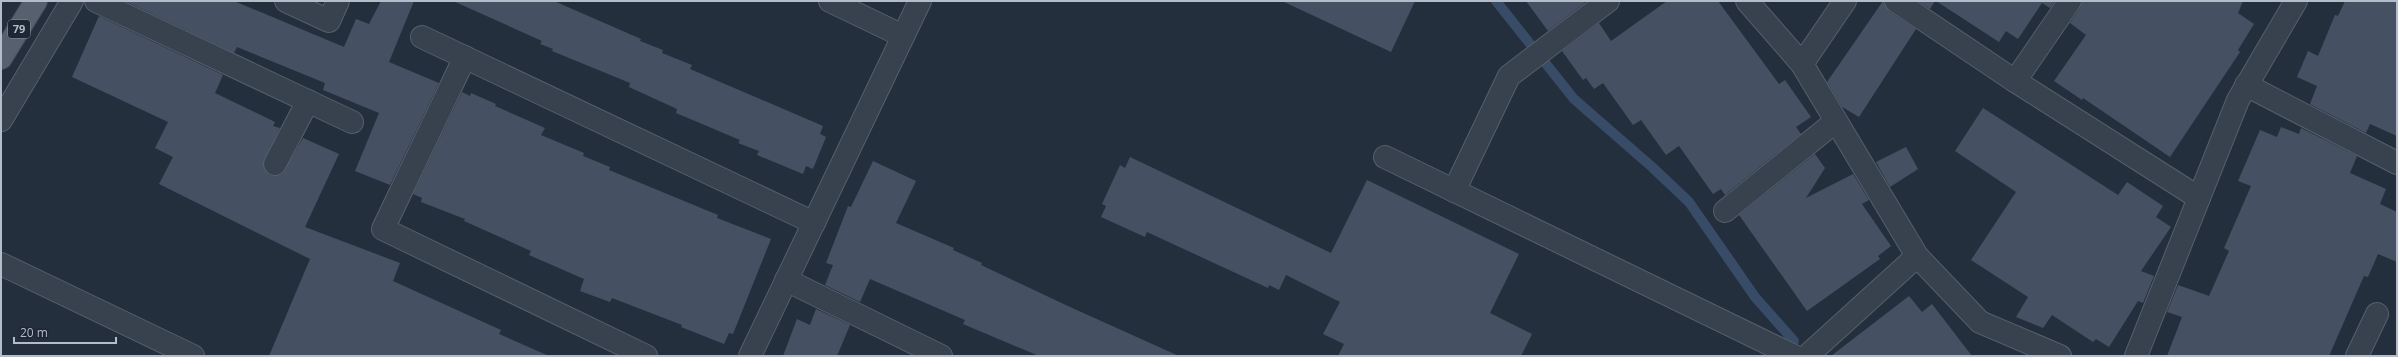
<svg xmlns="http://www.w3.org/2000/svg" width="2398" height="357" font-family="'Open Sans',sans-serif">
<rect width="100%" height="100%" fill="#242f3e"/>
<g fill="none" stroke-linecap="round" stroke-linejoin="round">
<!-- stream -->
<path stroke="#394c67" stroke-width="10" d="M 1496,1 L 1574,99 L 1652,167 L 1689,202 L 1755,297 L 1794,341"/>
</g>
<!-- building -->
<g fill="#455162">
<path d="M 125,1 L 234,1 L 344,47 L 356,19 L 369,24 L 381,1 L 414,1 L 389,62 L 439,83 L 390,185 L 355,171 L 379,113 L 323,90 L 325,83 L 237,47 L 234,53 Z"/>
<path d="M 453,1 L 554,1 L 641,39 L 640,41 L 663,50 L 662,53 L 692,65 L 690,69 L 823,126 L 820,134 L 826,137 L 813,169 L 806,166 L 803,174 L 757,155 L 759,151 L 738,143 L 740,140 L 676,113 L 677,109 L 629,87 L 630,83 L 552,51 L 553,49 L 540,44 L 542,41 Z"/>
<path d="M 1282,1 L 1415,1 L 1391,52 Z"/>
<path d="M 1526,1 L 1584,1 L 1585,3 L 1548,31 Z"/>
<path d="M 1667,1 L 1718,1 L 1779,84 L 1785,80 L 1811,117 L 1796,127 L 1801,134 L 1725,195 L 1721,189 L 1713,194 L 1679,146 L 1666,155 L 1641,120 L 1633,125 L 1603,83 L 1594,89 L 1586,78 L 1583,80 L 1562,51 L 1599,23 L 1611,41 Z"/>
<path d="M 1883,1 L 1889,11 L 1916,29 L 1859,117 L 1842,107 L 1827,82 Z"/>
<path d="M 1918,1 L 1935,1 L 1930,9 Z"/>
<path d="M 1936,1 L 2055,1 L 2050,8 L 2042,3 L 2018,39 L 2006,31 L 1999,42 Z"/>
<path d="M 2082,1 L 2243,1 L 2238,13 L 2254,24 L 2238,50 L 2240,52 L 2170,157 L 2083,98 L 2082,100 L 2054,81 L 2086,35 L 2070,23 L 2080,8 Z"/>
<path d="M 2345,1 L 2397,1 L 2397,136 L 2370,124 L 2366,133 L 2310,104 L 2317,86 L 2297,77 L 2308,51 L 2318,56 L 2335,15 L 2338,16 Z"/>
<path d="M 99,16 L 223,75 L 215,93 L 275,122 L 273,126 L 280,128 L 263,164 L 269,175 L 276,176 L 282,174 L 303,138 L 339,154 L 305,227 L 400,263 L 393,281 L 501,330 L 499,334 L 549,356 L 269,356 L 310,259 L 159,184 L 173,157 L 155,148 L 168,122 L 72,77 Z"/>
<path d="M 462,92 L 470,96 L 471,93 L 496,104 L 495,106 L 545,128 L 541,135 L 584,153 L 583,156 L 610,167 L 609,170 L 718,215 L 717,218 L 771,239 L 733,334 L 729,333 L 724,344 L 681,327 L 682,325 L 612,298 L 610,302 L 580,291 L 584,279 L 529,255 L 531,251 L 464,221 L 465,219 L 421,202 L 422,198 L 413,194 Z"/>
<path d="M 1983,108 L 2118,195 L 2127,182 L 2163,206 L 2156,217 L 2171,227 L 2141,271 L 2154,276 L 2143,303 L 2138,301 L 2109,347 L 2096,339 L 2093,342 L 2052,315 L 2043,328 L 2016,317 L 2028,297 L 1971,260 L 2016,192 L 1955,151 Z"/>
<path d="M 2281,127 L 2299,134 L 2301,128 L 2357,156 L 2350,173 L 2386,189 L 2380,204 L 2397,212 L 2397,262 L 2378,254 L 2368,277 L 2364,276 L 2329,356 L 2167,356 L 2182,317 L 2167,312 L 2178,285 L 2209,296 L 2229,251 L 2224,248 L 2251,186 L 2238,181 L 2260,130 L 2277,137 Z"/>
<path d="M 1906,147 L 1918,169 L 1890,187 L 1876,162 Z"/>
<path d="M 1815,154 L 1825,168 L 1806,198 L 1853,174 L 1869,200 L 1862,204 L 1891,246 L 1878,256 L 1880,259 L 1807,311 L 1739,215 Z"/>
<path d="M 1130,157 L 1331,253 L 1367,180 L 1519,254 L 1490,313 L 1532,334 L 1521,356 L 1338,356 L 1344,344 L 1323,334 L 1340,302 L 1286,275 L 1279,290 L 1269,285 L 1268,288 L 1147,232 L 1145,237 L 1101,217 L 1106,206 L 1102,204 L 1120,165 L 1125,168 Z"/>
<path d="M 873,161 L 916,181 L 896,223 L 954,248 L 953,250 L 982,263 L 981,265 L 1070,307 L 1179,356 L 1039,356 L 963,324 L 965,320 L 870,279 L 860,302 L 825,285 L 833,265 L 826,263 L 848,206 L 851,207 Z"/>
<path d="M 1909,296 L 1922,312 L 1932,304 L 1972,356 L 1831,356 Z"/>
<path d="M 816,309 L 850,325 L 837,356 L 783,356 L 797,319 L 810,325 Z"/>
</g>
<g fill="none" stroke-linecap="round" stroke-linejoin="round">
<!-- street casing -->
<g stroke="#565f6c" stroke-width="24">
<g id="street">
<path d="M 96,1 L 352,122"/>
<path d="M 286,1 L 329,21 L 338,1"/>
<path d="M 830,1 L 903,36"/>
<path d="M 1747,1 L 1802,64 L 1917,256 L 1980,322 L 2060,356"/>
<path d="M 1896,1 L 2015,81 L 2199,198"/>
<path d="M 422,37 L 814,223"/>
<path d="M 465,57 L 383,229 L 646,356"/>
<path d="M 1802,64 L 1845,1"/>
<path d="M 2015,81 L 2070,1"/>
<path d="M 2246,85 L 2397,163"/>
<path d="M 1,120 L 72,1"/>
<path d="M 1385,157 L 1794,356"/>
<path d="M 275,164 L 308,101"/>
<path d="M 1454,191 L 1509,76 L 1608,1"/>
<path d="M 1725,211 L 1836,121"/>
<path d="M 1,264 L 193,356"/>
<path d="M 786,280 L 941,356"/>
<path d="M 750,356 L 920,1"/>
<path d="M 1807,356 L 1917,256"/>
<path d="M 2136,356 L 2238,100 L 2296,1"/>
<path d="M 2357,356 L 2377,314"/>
</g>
</g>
<!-- primary casing -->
<g stroke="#414a57" stroke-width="24">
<path id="primary" d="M 1,58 L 36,1"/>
</g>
<!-- street -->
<use href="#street" stroke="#38414e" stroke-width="22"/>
<!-- primary -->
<use href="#primary" stroke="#56606e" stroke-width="22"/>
</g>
<g text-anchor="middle" stroke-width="3.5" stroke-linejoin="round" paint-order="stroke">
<!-- shield labels -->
<rect fill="#1d2633" stroke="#878f9c" stroke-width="1" x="8" y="20" width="22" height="18" rx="3"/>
<g font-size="11" font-weight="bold" fill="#b4bcc9">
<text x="19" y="33">79</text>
</g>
</g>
<!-- border -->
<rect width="2398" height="357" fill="none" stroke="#b4bcc9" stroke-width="4"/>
<!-- scale -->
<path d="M14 337v6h102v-6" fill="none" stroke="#b4bcc9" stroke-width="2"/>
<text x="20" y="337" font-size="12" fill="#b4bcc9" stroke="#1d2633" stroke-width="3" paint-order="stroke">20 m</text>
</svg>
